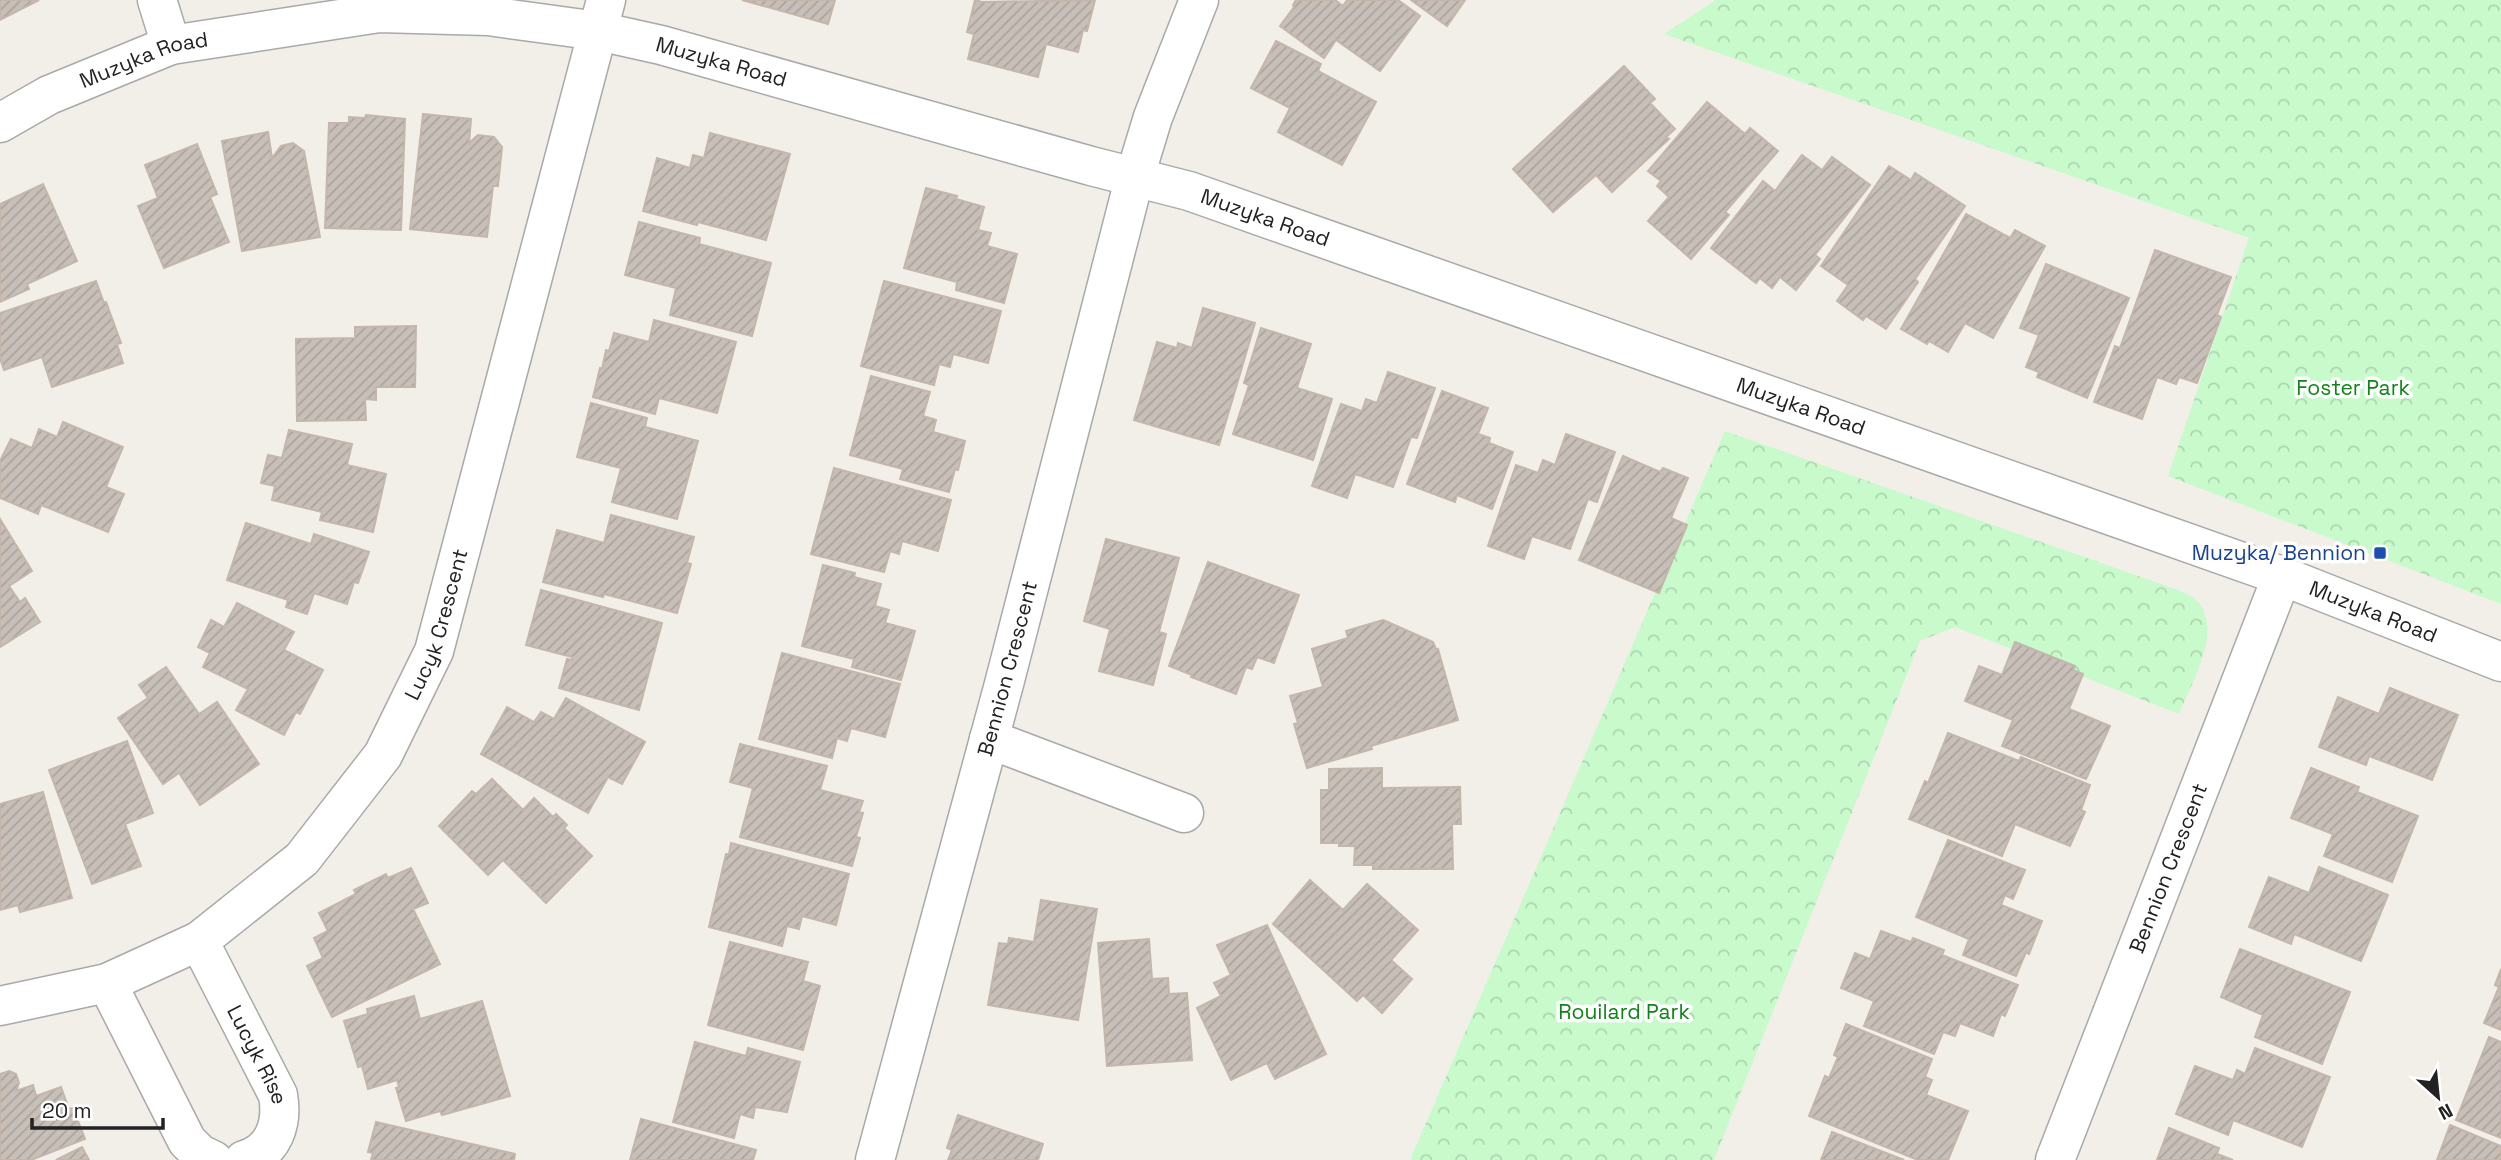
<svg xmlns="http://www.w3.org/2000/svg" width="2501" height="1160" font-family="'Space Grotesk',sans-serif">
<defs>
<pattern id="park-crowns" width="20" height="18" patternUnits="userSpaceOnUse" patternTransform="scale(1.75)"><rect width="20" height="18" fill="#c8facc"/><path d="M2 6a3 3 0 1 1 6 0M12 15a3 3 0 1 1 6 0" fill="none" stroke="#acd6af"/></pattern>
<pattern id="building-hatch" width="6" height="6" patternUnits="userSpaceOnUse" patternTransform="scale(1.75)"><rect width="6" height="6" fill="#c7bfb8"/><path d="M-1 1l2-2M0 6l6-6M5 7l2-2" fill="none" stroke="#aba49e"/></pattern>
</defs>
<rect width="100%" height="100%" fill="#f2efe9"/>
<!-- park -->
<g fill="url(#park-crowns)">
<path d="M 1716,0 L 2501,0 L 2501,604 L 2168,476 L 2249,238 L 1664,34 Z"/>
<path d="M 1725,431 L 2181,591 C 2185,594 2192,596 2196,600 C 2225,628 2191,684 2179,714 L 1955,627 L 1920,641 L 1714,1160 L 1410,1160 Z"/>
</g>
<!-- building -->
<g fill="url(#building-hatch)" stroke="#c4b6ab" stroke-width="2">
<path d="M 0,0 L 39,0 L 0,20 Z"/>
<path d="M 742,0 L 835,0 L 828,24 Z"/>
<path d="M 975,0 L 982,2 L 1095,0 L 1087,31 L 1083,30 L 1078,52 L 1046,44 L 1038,77 L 968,59 L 974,34 L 967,32 Z"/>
<path d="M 1296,0 L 1335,0 L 1343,6 L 1347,0 L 1398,0 L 1420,16 L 1380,71 L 1336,40 L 1324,58 L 1280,26 L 1294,7 L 1293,5 Z"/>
<path d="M 1411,0 L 1465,0 L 1447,26 Z"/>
<path d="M 1276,41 L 1321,64 L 1318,71 L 1376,102 L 1342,165 L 1278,132 L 1290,108 L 1251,88 Z"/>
<path d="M 1624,66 L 1655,99 L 1650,103 L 1675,129 L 1666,137 L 1669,139 L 1612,192 L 1596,175 L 1553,212 L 1513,169 Z"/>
<path d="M 1707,102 L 1745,134 L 1750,128 L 1778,151 L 1725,212 L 1729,215 L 1691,259 L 1648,221 L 1669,197 L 1657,186 L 1661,181 L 1648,171 Z"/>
<path d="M 423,114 L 471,119 L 469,143 L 478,135 L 494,137 L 502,147 L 498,186 L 493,186 L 487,237 L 410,229 Z"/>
<path d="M 366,115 L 405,119 L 401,230 L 325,228 L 329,123 L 349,123 L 349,117 L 365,118 Z"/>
<path d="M 268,132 L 272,158 L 281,146 L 293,143 L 304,151 L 320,237 L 242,251 L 222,141 Z"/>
<path d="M 710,133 L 790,154 L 766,240 L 698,222 L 697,225 L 643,211 L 657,158 L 690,168 L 693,155 L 704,158 Z"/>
<path d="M 197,144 L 217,194 L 210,197 L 229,242 L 164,268 L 138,206 L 158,198 L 145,165 Z"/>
<path d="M 1802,155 L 1822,170 L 1832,157 L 1870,185 L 1815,255 L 1820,259 L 1796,290 L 1780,277 L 1772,288 L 1760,278 L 1756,283 L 1711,248 L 1763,181 L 1775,191 Z"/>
<path d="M 1889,166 L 1911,180 L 1915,173 L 1965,206 L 1915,279 L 1918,282 L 1886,329 L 1866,316 L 1863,320 L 1837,301 L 1848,285 L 1821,266 Z"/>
<path d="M 43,184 L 77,261 L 27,284 L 29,289 L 0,302 L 0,204 Z"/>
<path d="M 926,188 L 957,196 L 956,199 L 984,207 L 978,230 L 991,233 L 987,246 L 1017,254 L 1004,303 L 956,290 L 957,282 L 904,268 Z"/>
<path d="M 1966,214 L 2010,238 L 2015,230 L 2045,246 L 1993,338 L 1965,323 L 1948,352 L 1929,341 L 1927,344 L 1901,329 Z"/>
<path d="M 639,222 L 700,238 L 699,244 L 771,263 L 752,336 L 670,315 L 676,288 L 625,275 Z"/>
<path d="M 2155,250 L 2231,277 L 2217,315 L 2221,317 L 2197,383 L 2179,377 L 2176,384 L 2157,377 L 2142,419 L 2094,402 L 2115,346 L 2120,348 Z"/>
<path d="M 2046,264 L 2129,298 L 2087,398 L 2037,377 L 2039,372 L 2026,367 L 2039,335 L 2020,328 Z"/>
<path d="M 96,281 L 104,303 L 106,302 L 121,343 L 117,344 L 123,363 L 52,387 L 42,357 L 4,370 L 0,358 L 0,313 Z"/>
<path d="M 884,281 L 1001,311 L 988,363 L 953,354 L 950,367 L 939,364 L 934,385 L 861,366 Z"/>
<path d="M 1203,308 L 1255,323 L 1219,445 L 1134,420 L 1157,342 L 1177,348 L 1178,343 L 1192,348 Z"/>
<path d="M 654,320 L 736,342 L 717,413 L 659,398 L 655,414 L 593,397 L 600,368 L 602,369 L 606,350 L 609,351 L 614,333 L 649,342 Z"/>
<path d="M 416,326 L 415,387 L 376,387 L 376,400 L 365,399 L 366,420 L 297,421 L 296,339 L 355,338 L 355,327 Z"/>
<path d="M 1261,328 L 1311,344 L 1297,388 L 1332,399 L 1313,460 L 1233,434 L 1249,385 L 1244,383 Z"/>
<path d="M 1388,372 L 1435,388 L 1417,438 L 1411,437 L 1393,487 L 1355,474 L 1347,498 L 1312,486 L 1341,404 L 1362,411 L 1366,399 L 1377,403 Z"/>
<path d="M 871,376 L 930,392 L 923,416 L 936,420 L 933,432 L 965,441 L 958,470 L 955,469 L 949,492 L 900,479 L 903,469 L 850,455 Z"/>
<path d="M 1442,391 L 1488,408 L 1478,434 L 1490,438 L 1489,443 L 1513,452 L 1492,509 L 1457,495 L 1455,502 L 1407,484 Z"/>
<path d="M 591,403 L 647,418 L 645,427 L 698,441 L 677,519 L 612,502 L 621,468 L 577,457 Z"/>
<path d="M 63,422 L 123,447 L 106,487 L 124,494 L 108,532 L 41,505 L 38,514 L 0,498 L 0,461 L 11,439 L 32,448 L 39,429 L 57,437 Z"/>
<path d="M 289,430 L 352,444 L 347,465 L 386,474 L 373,532 L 320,520 L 322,512 L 272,500 L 275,486 L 261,483 L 268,455 L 282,458 Z"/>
<path d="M 1566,434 L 1615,452 L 1597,502 L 1588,499 L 1570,549 L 1532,536 L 1524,559 L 1488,546 L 1516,465 L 1538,473 L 1543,460 L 1555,465 Z"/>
<path d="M 1623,456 L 1660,472 L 1663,468 L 1688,478 L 1671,518 L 1687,525 L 1659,593 L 1579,560 Z"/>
<path d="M 834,468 L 951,500 L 938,551 L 902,541 L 899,554 L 890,551 L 884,572 L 811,554 Z"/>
<path d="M 611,515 L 694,537 L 687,563 L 691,564 L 677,613 L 604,594 L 603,597 L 543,582 L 557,530 L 604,543 Z"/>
<path d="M 0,519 L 32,571 L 9,586 L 20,602 L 25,598 L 40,622 L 0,647 Z"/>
<path d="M 246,523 L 311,544 L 314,534 L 369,552 L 358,583 L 354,582 L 347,604 L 314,593 L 307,614 L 286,607 L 288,600 L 227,580 Z"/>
<path d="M 1106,539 L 1179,558 L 1159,632 L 1166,634 L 1153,685 L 1099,671 L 1110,629 L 1084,621 Z"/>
<path d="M 1208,562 L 1299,595 L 1274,663 L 1257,657 L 1252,669 L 1246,667 L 1236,694 L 1191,677 L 1192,675 L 1169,666 Z"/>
<path d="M 823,565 L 855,573 L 854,577 L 881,584 L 875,606 L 889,610 L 885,623 L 915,631 L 901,680 L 852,667 L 854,659 L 802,646 Z"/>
<path d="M 541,590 L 662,623 L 639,710 L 559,688 L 567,659 L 572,660 L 572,657 L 526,645 Z"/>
<path d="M 237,603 L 294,632 L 284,650 L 323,670 L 300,714 L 296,712 L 284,735 L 236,710 L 248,689 L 203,667 L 210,653 L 198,647 L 211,620 L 224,627 Z"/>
<path d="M 1383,620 L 1433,642 L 1436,649 L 1438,649 L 1458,720 L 1371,746 L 1372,749 L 1307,768 L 1294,724 L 1298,723 L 1290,696 L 1323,687 L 1312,649 L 1348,638 L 1346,631 Z"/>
<path d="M 2015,642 L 2075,666 L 2073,670 L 2083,674 L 2069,709 L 2110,726 L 2086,779 L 2002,746 L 2013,720 L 1965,701 L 1979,666 L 2002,675 Z"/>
<path d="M 782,653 L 900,684 L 885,737 L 851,728 L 847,741 L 837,738 L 832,758 L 759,739 Z"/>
<path d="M 166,667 L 199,714 L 217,702 L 259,764 L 200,805 L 179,773 L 163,784 L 118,718 L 148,698 L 139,685 Z"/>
<path d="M 2390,688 L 2458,715 L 2432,780 L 2369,756 L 2366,765 L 2319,747 L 2338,697 L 2379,714 Z"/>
<path d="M 566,698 L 645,742 L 622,784 L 608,777 L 588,813 L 481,754 L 507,707 L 534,722 L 541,712 L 554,719 Z"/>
<path d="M 1948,733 L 2019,761 L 2021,757 L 2090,785 L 2081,810 L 2085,812 L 2070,846 L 2015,824 L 2002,856 L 1909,819 L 1925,781 L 1928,783 Z"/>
<path d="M 127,741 L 153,813 L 125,824 L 141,866 L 92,884 L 49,770 Z"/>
<path d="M 740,744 L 827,766 L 820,790 L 863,801 L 859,812 L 863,813 L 856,837 L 860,838 L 852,866 L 740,837 L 753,788 L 730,782 Z"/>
<path d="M 1382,768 L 1382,788 L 1460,787 L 1461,824 L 1452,824 L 1453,869 L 1373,869 L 1373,865 L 1354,865 L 1355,846 L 1339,846 L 1339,843 L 1321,843 L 1321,790 L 1329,790 L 1329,769 Z"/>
<path d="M 2311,768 L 2359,787 L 2357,792 L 2418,816 L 2392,882 L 2324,856 L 2333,834 L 2291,818 Z"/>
<path d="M 492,779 L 523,810 L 534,798 L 553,817 L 556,814 L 567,825 L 564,828 L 592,856 L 546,903 L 503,860 L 488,875 L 439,826 L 472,791 L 476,794 Z"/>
<path d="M 43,792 L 72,898 L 20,912 L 18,905 L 0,910 L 0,804 Z"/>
<path d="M 1948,840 L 2025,870 L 2013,899 L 2005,895 L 2001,905 L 2042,921 L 2029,954 L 2026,952 L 2016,976 L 1963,955 L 1969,939 L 1916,917 Z"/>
<path d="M 731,843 L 849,874 L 836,925 L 802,916 L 799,929 L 787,926 L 782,946 L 709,927 L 726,854 L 729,854 Z"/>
<path d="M 2319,867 L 2388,895 L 2361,961 L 2294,934 L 2291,944 L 2249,927 L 2269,877 L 2309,893 Z"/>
<path d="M 411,868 L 428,903 L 413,909 L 440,964 L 332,1017 L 307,966 L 323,958 L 314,938 L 328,931 L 319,913 L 356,894 L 354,890 L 386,874 L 388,878 Z"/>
<path d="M 1310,880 L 1343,910 L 1367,884 L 1418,930 L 1391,960 L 1412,979 L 1382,1013 L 1363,995 L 1357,1001 L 1273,924 Z"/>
<path d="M 1041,900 L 1097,909 L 1078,1020 L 988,1005 L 999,943 L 1008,944 L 1009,938 L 1034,942 Z"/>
<path d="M 1267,925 L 1326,1054 L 1275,1079 L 1267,1063 L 1231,1080 L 1197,1008 L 1221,996 L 1214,983 L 1231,975 L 1217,945 Z"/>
<path d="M 1881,931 L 1911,942 L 1913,938 L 1944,950 L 1942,955 L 2018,985 L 2005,1016 L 2001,1014 L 1993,1036 L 1960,1023 L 1955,1036 L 1943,1032 L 1934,1054 L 1864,1026 L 1874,1001 L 1841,988 L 1855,953 L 1870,959 Z"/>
<path d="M 1149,939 L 1152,979 L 1168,978 L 1169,994 L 1187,993 L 1192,1060 L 1107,1066 L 1098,943 Z"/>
<path d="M 730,942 L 808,962 L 803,981 L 820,986 L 803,1050 L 708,1025 Z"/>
<path d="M 2240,949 L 2350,992 L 2322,1064 L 2255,1037 L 2263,1015 L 2221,997 Z"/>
<path d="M 2501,969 L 2501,1030 L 2484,1023 L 2499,987 L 2495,985 Z"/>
<path d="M 414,996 L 420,1019 L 482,1001 L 510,1096 L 442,1115 L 440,1111 L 406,1121 L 396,1088 L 399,1087 L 397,1080 L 368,1089 L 362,1066 L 358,1067 L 344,1021 L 368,1014 L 367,1009 Z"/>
<path d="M 1846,1024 L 1932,1059 L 1925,1077 L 1932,1080 L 1926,1095 L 1968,1111 L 1948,1160 L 1918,1160 L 1809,1116 L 1825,1076 L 1829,1078 L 1838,1057 L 1834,1055 Z"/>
<path d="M 2489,1037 L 2501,1042 L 2501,1138 L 2456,1120 Z"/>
<path d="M 695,1042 L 746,1056 L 748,1048 L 800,1062 L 787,1112 L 755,1107 L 753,1118 L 740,1114 L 734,1138 L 673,1122 Z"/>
<path d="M 2255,1048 L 2330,1077 L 2302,1147 L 2233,1120 L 2228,1135 L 2176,1114 L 2195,1066 L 2233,1080 L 2237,1070 L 2245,1074 Z"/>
<path d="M 9,1071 L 16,1074 L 19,1083 L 16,1091 L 33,1085 L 36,1096 L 61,1087 L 69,1109 L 73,1108 L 85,1139 L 31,1160 L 0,1160 L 0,1074 Z"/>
<path d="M 958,1115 L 1043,1144 L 1038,1160 L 948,1160 L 952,1150 L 947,1148 Z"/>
<path d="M 641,1119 L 756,1150 L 753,1160 L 630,1160 Z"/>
<path d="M 376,1122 L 515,1154 L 514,1160 L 371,1160 L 373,1153 L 368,1152 Z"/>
<path d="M 2450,1125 L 2501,1146 L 2501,1160 L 2437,1160 Z"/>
<path d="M 2169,1128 L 2219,1148 L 2217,1154 L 2233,1160 L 2157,1160 Z"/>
<path d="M 1832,1132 L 1904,1160 L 1821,1160 Z"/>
<path d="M 82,1147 L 89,1160 L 56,1160 Z"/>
</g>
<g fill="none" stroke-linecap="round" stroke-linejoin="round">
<!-- street casing -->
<g stroke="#a9a9a9" stroke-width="41">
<g id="street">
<path d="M 157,0 L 171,45"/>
<path id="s1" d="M 0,123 L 49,95 L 171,45 L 379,13 L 488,16 L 598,31 L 661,45 L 1091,166 L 1189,191 L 2282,576 L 2501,662"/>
<path d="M 989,739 L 1184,813"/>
<path id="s2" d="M 199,941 L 278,1095 C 283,1123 274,1152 244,1160"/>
<path d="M 107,983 L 187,1141 L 200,1154 L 213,1160"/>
<path id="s3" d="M 0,1006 L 107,983 L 199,941 L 302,859 L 383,755 L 434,651 L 606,0"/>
<path id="s4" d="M 875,1160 L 1004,684 L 1135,176 L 1153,117 L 1199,0"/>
<path id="s5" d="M 2055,1160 L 2282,576"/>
</g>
</g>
<!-- street -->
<use href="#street" stroke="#fff" stroke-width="38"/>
</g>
<!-- markers -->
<rect fill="#1a4fb4" stroke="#fff" stroke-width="2.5" x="2373" y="546" width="14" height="14" rx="3.5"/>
<g text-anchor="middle" stroke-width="7" stroke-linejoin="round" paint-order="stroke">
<!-- street labels -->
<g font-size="21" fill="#222" stroke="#fff">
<text dy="7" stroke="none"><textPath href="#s1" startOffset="158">Muzyka Road</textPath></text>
<text dy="7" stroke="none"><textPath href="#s1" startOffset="746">Muzyka Road</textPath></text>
<text dy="7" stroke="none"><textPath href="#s1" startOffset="1312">Muzyka Road</textPath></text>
<text dy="7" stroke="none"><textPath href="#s1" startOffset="1880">Muzyka Road</textPath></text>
<text dy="7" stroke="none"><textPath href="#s1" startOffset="2488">Muzyka Road</textPath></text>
<text dy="7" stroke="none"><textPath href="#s3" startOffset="616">Lucyk Crescent</textPath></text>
<text dy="7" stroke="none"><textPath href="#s4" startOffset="509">Bennion Crescent</textPath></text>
<text dy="7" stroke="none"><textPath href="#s5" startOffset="313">Bennion Crescent</textPath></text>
<text dy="7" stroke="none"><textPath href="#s2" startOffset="128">Lucyk Rise</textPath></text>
</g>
<!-- park labels -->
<g font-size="21" fill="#0c8416" stroke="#fff">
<text x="2353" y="395">Foster Park</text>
<text x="1624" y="1019">Rouilard Park</text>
</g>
<!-- transit labels -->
<g font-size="21" fill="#164399" stroke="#fff" text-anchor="end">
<text x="2366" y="560">Muzyka/ Bennion</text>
</g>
</g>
<!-- north arrow -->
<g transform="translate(2438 1097) rotate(153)" stroke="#ffffff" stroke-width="5" paint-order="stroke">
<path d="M0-5L12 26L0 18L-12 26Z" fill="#222222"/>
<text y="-10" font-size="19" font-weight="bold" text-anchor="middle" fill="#222222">N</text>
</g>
<!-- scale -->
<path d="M32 1118v10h131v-10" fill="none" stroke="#222222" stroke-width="3.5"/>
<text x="42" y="1118" font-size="21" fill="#222222" stroke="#ffffff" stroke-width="5" paint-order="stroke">20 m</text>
</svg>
